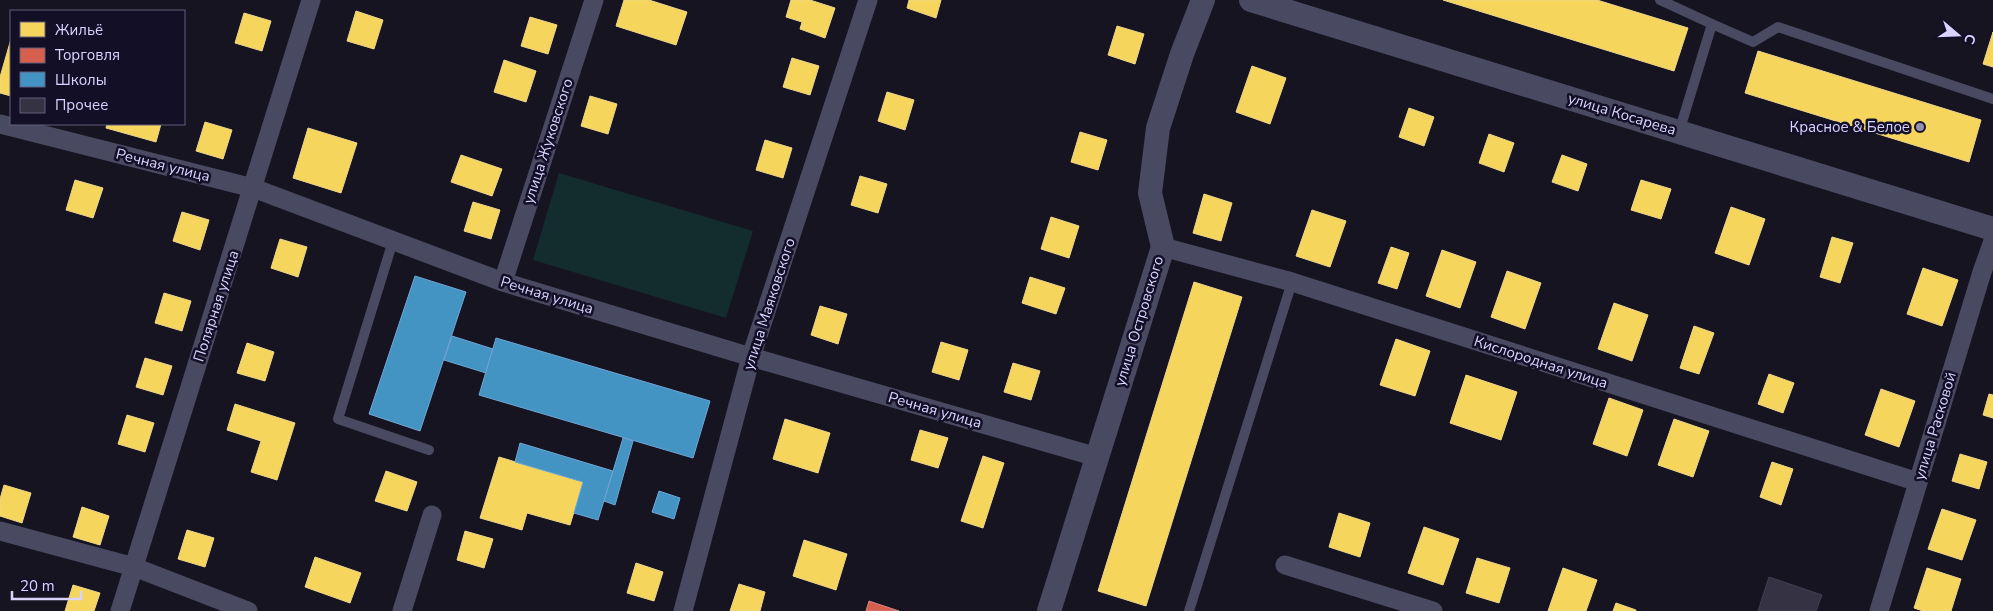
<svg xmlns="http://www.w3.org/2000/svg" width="1993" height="611" font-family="'Nunito Sans',sans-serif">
<rect width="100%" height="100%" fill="#161421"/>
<!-- garden -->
<path fill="#132c2d" d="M 559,173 L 753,231 L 726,318 L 533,260 Z"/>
<!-- homes -->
<g fill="#f6d55c" stroke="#edd58d">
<path d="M 624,0 L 649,0 L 687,12 L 676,45 L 616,26 Z"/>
<path d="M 791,0 L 810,0 L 835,8 L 825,38 L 800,29 L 802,22 L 786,17 Z"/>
<path d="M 909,0 L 941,0 L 936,18 L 907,8 Z"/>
<path d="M 1443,0 L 1597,0 L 1688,28 L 1674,71 Z"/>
<path d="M 356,11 L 383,20 L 374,49 L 347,41 Z"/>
<path d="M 244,13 L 271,21 L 262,51 L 235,43 Z"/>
<path d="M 530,17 L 557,25 L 548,54 L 521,46 Z"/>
<path d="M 1117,26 L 1144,34 L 1135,64 L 1108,55 Z"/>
<path d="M 1993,32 L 1993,67 L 1983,64 Z"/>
<path d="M 11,39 L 11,96 L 0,93 L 0,77 Z"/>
<path d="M 1758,51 L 1981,120 L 1969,162 L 1745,93 Z"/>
<path d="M 792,58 L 819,66 L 810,95 L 783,87 Z"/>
<path d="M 504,60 L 536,71 L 526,102 L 494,92 Z"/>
<path d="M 1252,66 L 1286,78 L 1270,124 L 1236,112 Z"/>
<path d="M 887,92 L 914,100 L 905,130 L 878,121 Z"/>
<path d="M 590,96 L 617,104 L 608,134 L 581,126 Z"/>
<path d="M 1409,108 L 1434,117 L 1424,146 L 1399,137 Z"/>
<path d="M 205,122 L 232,130 L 223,159 L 196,151 Z"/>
<path d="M 107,124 L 161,124 L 156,142 L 106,128 Z"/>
<path d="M 308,128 L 357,143 L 341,193 L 293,178 Z"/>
<path d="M 1080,132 L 1107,140 L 1098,170 L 1071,162 Z"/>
<path d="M 1489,134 L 1514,143 L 1504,172 L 1479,163 Z"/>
<path d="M 765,140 L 792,148 L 783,178 L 756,170 Z"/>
<path d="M 461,155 L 502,169 L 492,196 L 451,182 Z"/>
<path d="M 1562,155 L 1587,164 L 1578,191 L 1552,182 Z"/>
<path d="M 860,176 L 887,184 L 878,213 L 851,205 Z"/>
<path d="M 75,180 L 103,188 L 93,218 L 66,210 Z"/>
<path d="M 1641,180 L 1671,189 L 1661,219 L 1631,210 Z"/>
<path d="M 1204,194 L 1232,203 L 1221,241 L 1193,233 Z"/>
<path d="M 473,202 L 500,210 L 491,239 L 464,231 Z"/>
<path d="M 1731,207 L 1765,219 L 1749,265 L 1715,253 Z"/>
<path d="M 1312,210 L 1346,221 L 1330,267 L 1296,256 Z"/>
<path d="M 182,212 L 209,220 L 200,250 L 173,241 Z"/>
<path d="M 1051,217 L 1079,226 L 1069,258 L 1041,249 Z"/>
<path d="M 1832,237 L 1853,243 L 1840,283 L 1820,277 Z"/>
<path d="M 280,239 L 307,247 L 298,277 L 271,268 Z"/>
<path d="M 1391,247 L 1409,253 L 1397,289 L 1378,283 Z"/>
<path d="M 1442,250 L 1476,262 L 1460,308 L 1426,296 Z"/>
<path d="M 1923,268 L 1958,280 L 1942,326 L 1907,314 Z"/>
<path d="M 1507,271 L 1541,283 L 1525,329 L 1491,317 Z"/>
<path d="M 1030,277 L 1065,288 L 1056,314 L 1022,303 Z"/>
<path d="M 1194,282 L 1242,297 L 1146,606 L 1098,591 Z"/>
<path d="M 164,293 L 191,301 L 182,331 L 155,323 Z"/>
<path d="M 1614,303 L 1648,315 L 1632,361 L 1598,349 Z"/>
<path d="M 820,306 L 847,314 L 838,344 L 811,335 Z"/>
<path d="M 1694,326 L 1714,333 L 1699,374 L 1680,368 Z"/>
<path d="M 1396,339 L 1430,351 L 1415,396 L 1380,385 Z"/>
<path d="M 941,342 L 968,350 L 959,380 L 932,372 Z"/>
<path d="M 247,343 L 274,352 L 265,381 L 237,373 Z"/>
<path d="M 145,358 L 172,366 L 163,395 L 136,387 Z"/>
<path d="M 1013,363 L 1040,371 L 1031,400 L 1004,392 Z"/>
<path d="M 1769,374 L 1794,383 L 1783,413 L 1758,404 Z"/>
<path d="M 1466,375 L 1517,392 L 1501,440 L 1450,423 Z"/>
<path d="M 1881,389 L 1915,401 L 1899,447 L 1865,435 Z"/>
<path d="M 1989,394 L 1993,395 L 1993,418 L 1983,415 Z"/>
<path d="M 1609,398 L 1643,410 L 1627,456 L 1593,444 Z"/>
<path d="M 235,404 L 295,423 L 277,480 L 251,472 L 261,441 L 227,430 Z"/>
<path d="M 127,415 L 154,423 L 145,452 L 118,444 Z"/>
<path d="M 785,419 L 830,433 L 818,473 L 773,459 Z"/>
<path d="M 1674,419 L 1709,431 L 1693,477 L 1658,465 Z"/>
<path d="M 920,430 L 948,438 L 938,468 L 911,460 Z"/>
<path d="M 1960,454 L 1987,462 L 1979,489 L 1952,481 Z"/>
<path d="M 983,456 L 1004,463 L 983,528 L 961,521 Z"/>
<path d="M 499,457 L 583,482 L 570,525 L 527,513 L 522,530 L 480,518 Z"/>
<path d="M 1772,462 L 1793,469 L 1781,505 L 1760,497 Z"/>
<path d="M 386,471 L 417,482 L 407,511 L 375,501 Z"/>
<path d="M 4,485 L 31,493 L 22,523 L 0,516 L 0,499 Z"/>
<path d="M 82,507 L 109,516 L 100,545 L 73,537 Z"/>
<path d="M 1942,509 L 1976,520 L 1962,560 L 1928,549 Z"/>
<path d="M 1339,513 L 1370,523 L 1360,557 L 1329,547 Z"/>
<path d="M 1424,527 L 1459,539 L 1443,585 L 1408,573 Z"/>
<path d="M 187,530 L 214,538 L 205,567 L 178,559 Z"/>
<path d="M 465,531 L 493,539 L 484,568 L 457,560 Z"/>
<path d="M 804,540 L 847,554 L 836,590 L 793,576 Z"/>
<path d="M 315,557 L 361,573 L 350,603 L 305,587 Z"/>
<path d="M 1477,558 L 1510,568 L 1499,603 L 1466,593 Z"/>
<path d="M 636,563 L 663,572 L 654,601 L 627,593 Z"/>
<path d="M 1563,568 L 1597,580 L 1586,611 L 1548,611 Z"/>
<path d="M 1927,568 L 1961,579 L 1951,611 L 1923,611 L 1914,608 Z"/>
<path d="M 739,584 L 765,592 L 760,611 L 730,611 Z"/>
<path d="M 73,585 L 100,593 L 94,611 L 65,611 Z"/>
<path d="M 1616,603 L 1636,610 L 1636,611 L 1613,611 Z"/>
</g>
<!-- shops -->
<path fill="#d6604d" stroke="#d78382" d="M 869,601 L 899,611 L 866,611 Z"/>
<!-- schools -->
<g fill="#4393c3" stroke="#70a6d5">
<path d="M 415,276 L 466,292 L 420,431 L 369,414 Z"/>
<path d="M 452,336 L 493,349 L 486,373 L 444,360 Z"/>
<path d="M 496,338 L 710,401 L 693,458 L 479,395 Z"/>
<path d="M 623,438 L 633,441 L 615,505 L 604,501 Z"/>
<path d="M 520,443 L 613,471 L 598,520 L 574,513 L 583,482 L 515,462 Z"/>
<path d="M 659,491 L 680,498 L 674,519 L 652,512 Z"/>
</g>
<!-- building -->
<path fill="#343243" stroke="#433f54" d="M 1769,577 L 1822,595 L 1816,611 L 1758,611 Z"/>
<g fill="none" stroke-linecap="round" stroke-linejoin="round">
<!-- service -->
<g stroke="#4a4962" stroke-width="10">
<path d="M 1660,0 L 1712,24 L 1679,132"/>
<path d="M 1712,24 L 1753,42 L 1778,27 L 1993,99"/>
<path d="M 393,241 L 338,419 L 429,450"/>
<path d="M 1189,611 L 1292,282"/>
</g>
<!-- minor -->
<g stroke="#4a4962" stroke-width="19">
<path d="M 0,124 L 253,188 L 503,282 L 751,357 L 1097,457"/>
<path d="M 1163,247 L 1292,282 L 1918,482"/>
<path d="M 503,282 L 594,0"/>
<path d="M 0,531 L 134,567 L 248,611"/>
<path d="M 1285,565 L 1433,611"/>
<path d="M 120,611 L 311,0"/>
<path d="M 402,611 L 432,515"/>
<path d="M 683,611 L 751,357 L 868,0"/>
<path d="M 1879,611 L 1982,272 L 1993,241"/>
</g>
<!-- tertiary -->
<g stroke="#4a4962" stroke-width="24">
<path d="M 1251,0 L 1993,229"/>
<path d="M 1049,611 L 1163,247 L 1150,193 L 1158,128 L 1182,54 L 1203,0"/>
</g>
</g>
<!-- markers -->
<circle fill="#9591b1" stroke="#130f26" stroke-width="2" cx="1920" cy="127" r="5"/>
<g text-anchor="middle" stroke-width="5" stroke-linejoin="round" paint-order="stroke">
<!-- street labels -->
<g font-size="15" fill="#d9d4ff" stroke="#130f26">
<text transform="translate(1622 114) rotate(17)" y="5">улица Косарева</text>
<text transform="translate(548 141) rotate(-72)" y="5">улица Жуковского</text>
<text transform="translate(163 165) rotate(14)" y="5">Речная улица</text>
<text transform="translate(547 295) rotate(17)" y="5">Речная улица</text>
<text transform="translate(769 304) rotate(-72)" y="5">улица Маяковского</text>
<text transform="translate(216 306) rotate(-72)" y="5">Полярная улица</text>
<text transform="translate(1139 321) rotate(-73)" y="5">улица Островского</text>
<text transform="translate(1541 362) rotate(18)" y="5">Кислородная улица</text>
<text transform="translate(935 410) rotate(16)" y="5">Речная улица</text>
<text transform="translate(1935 426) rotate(-73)" y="5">улица Расковой</text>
</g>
<!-- poi labels -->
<g font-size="15" fill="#d9d4ff" stroke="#130f26" text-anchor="end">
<text x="1910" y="132">Красное &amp; Белое</text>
</g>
</g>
<!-- legend -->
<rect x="10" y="10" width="175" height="115" fill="#130f26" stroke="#625e7d"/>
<rect x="20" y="22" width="25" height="15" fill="#f6d55c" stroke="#625e7d"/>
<text x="55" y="35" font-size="15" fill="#d9d4ff">Жильё</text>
<rect x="20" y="48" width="25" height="15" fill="#d6604d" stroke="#625e7d"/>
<text x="55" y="60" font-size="15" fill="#d9d4ff">Торговля</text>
<rect x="20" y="72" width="25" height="15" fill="#4393c3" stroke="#625e7d"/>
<text x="55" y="85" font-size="15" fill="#d9d4ff">Школы</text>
<rect x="20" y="98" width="25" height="15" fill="#343243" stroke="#625e7d"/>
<text x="55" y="110" font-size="15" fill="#d9d4ff">Прочее</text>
<!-- north arrow -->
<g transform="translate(1958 35) rotate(109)" stroke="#130f26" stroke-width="4" paint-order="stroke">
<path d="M0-4L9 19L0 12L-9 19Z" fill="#d9d4ff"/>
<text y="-8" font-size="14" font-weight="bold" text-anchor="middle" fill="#d9d4ff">С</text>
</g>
<!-- scale -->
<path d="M12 591v8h69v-8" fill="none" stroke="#d9d4ff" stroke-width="2.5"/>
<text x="20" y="591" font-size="15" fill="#d9d4ff" stroke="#130f26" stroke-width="4" paint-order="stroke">20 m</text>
</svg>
